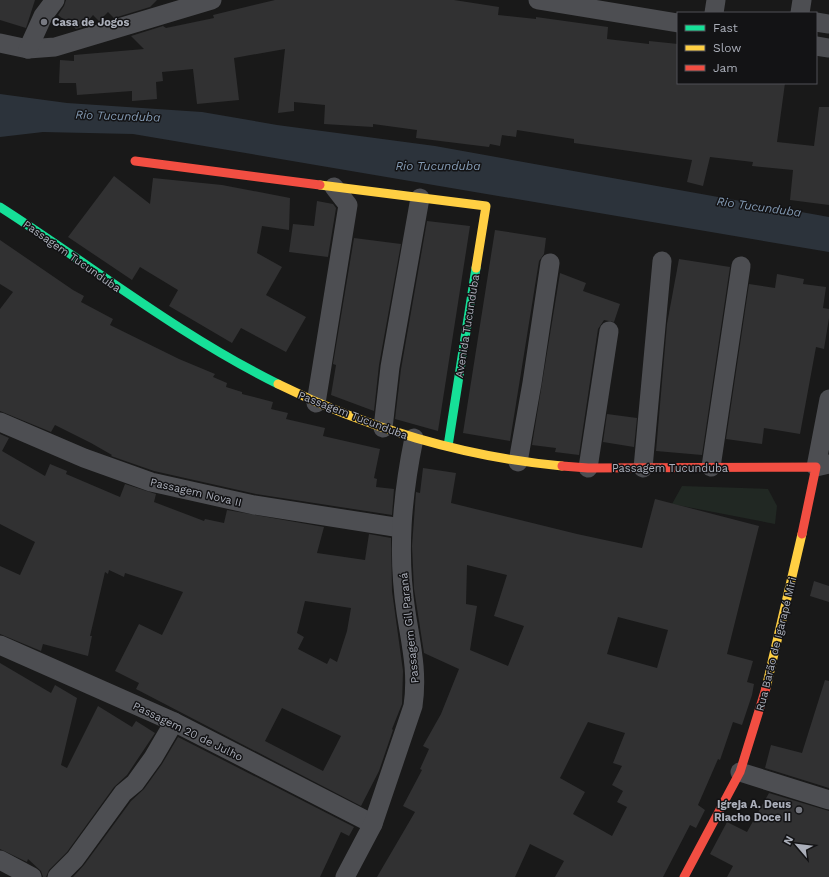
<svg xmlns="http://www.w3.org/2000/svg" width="829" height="877" font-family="'Work Sans',sans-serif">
<rect width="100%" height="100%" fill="#191919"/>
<!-- green -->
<path fill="#212823" d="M 682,486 L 768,489 L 777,506 L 775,524 L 672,504 Z"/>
<!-- water -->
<path fill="#2c333b" d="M 0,94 L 67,103 L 202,112 L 277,125 L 435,146 L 829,217 L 829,252 L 133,134 L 43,132 L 0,137 Z"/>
<!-- building -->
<g fill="#313132" fill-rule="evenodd">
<path d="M 0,0 L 35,0 L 26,28 L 0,20 Z"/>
<path d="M 66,0 L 157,0 L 150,7 L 114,18 L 108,12 L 99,21 L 93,15 L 83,27 L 76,29 L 58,15 L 64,6 Z"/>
<path d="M 275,0 L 454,0 L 499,7 L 498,15 L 536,19 L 536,17 L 608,27 L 607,39 L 649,44 L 649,41 L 678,44 L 678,83 L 785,83 L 777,142 L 814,146 L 819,107 L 829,107 L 829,205 L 790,200 L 793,170 L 752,166 L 753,162 L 710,157 L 703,186 L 687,182 L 692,160 L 574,143 L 574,139 L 517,130 L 516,137 L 502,135 L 500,146 L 490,144 L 489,147 L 416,138 L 417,130 L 373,124 L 373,127 L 324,124 L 325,105 L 294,102 L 294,111 L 278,113 L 285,49 L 234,58 L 239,100 L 197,104 L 193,69 L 162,72 L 163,81 L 156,82 L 157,99 L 132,101 L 132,91 L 77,95 L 76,83 L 59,83 L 60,60 L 74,61 L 74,55 L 144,49 L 131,36 L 163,26 L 166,28 L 214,18 L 213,15 Z"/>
<path d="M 114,176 L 150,204 L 153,178 L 222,185 L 290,198 L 289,230 L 262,226 L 257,253 L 282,267 L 266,295 L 306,317 L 286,352 L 241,328 L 232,343 L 169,306 L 178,290 L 140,267 L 132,280 L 68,237 Z"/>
<path d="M 317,201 L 333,204 L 336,208 L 328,257 L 289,252 L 293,224 L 314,226 Z"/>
<path d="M 427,221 L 470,226 L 438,431 L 395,419 L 401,369 Z"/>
<path d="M 495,230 L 546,238 L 544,254 L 539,261 L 510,441 L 463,433 Z"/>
<path d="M 354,238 L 401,244 L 379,365 L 374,411 L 331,395 L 336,365 L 333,364 Z"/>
<path d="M 0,240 L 73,290 L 84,296 L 81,302 L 113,319 L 110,325 L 179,359 L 215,374 L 213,377 L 227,383 L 226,387 L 242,392 L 242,394 L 273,402 L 271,409 L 288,413 L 286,419 L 325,428 L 323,436 L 380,449 L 374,478 L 377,479 L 376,487 L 394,489 L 392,515 L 256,494 L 154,471 L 111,456 L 112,455 L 91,443 L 55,425 L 51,432 L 0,411 L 0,309 L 13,292 L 0,284 Z"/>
<path d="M 679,259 L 730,267 L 702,455 L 656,451 L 667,324 Z"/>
<path d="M 560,273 L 586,283 L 583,291 L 620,304 L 614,322 L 604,320 L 598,329 L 579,455 L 555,452 L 556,448 L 532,445 Z"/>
<path d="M 777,274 L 804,279 L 803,284 L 826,287 L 823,308 L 829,309 L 829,318 L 824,349 L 816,347 L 800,434 L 764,428 L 762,444 L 726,439 L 749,284 L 775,288 Z"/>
<path d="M 607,414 L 637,418 L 634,447 L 603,442 Z"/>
<path d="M 0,434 L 9,438 L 2,451 L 45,476 L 50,464 L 67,471 L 66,474 L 120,497 L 125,484 L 156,494 L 154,502 L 204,521 L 205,519 L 224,523 L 227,510 L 324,527 L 317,553 L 365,560 L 369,534 L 391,538 L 392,591 L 403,671 L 402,704 L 392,729 L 393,730 L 379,771 L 361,806 L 136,689 L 139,683 L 115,671 L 139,624 L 162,635 L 183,592 L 125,573 L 124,577 L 109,570 L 108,574 L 105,572 L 90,636 L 92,636 L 88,656 L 43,644 L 41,651 L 0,634 L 0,566 L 20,575 L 35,542 L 0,524 ZM 305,601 L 351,608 L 347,631 L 337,662 L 330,658 L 327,664 L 298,649 L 304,637 L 297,633 ZM 282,708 L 341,736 L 323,771 L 265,741 Z"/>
<path d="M 423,468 L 456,473 L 451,503 L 577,534 L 642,548 L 655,499 L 759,526 L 727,654 L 753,661 L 747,682 L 754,684 L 752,695 L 742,725 L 733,722 L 720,760 L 718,759 L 698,805 L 705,810 L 696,828 L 690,825 L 663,877 L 555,877 L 564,861 L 530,844 L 515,877 L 377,877 L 415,812 L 403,806 L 422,770 L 420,769 L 429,749 L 423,746 L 441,714 L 459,669 L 424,653 L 414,589 L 412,546 L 416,492 L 420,493 ZM 467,565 L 507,575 L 494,616 L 524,626 L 508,666 L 470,650 L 477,606 L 466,604 ZM 618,617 L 668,630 L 657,668 L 607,654 ZM 588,722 L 625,733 L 613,763 L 622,766 L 612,785 L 623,791 L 617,802 L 627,807 L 612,836 L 573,814 L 585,792 L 560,778 Z"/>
<path d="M 814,581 L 829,586 L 829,602 L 810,596 Z"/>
<path d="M 0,663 L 51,693 L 55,685 L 77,698 L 61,765 L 67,768 L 98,706 L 132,727 L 136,721 L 155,733 L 127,775 L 114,787 L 67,852 L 49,870 L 46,877 L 43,877 L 41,871 L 28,859 L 27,862 L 0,849 Z"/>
<path d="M 825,680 L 829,681 L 829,788 L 765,768 L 771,745 L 802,753 Z"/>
<path d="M 178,737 L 354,827 L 349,836 L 341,832 L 320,877 L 73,877 L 84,865 L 131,801 L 144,789 L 162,764 Z"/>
<path d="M 769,793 L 829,811 L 829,877 L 727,877 L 733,866 L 710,854 L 727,822 L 747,832 Z"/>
</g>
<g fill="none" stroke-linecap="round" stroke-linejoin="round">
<!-- street -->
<g stroke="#4d4e52" stroke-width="19">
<path d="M 538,0 L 678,23"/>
<path d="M 714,13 L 716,0"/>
<path d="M 800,13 L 802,0"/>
<path d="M 816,22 L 829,24"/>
<path d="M 0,43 L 28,49 L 55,47 L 212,0"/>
<path d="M 816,46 L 829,48"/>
<path d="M 28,49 L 43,16 L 55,0"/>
<path d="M 829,399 L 816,467 L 829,464"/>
<path d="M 316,403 L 348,205 L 334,187"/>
<path d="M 0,422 L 84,458 L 151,482 L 254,505 L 401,528"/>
<path d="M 383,428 L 390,367 L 420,198"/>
<path d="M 518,462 L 532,383 L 550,263"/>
<path d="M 711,467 L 741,266"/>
<path d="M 588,468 L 609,331"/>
<path d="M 643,468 L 662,261"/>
<path d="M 0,645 L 174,722 L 373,824"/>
<path d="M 740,772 L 829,800"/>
<path d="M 0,860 L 32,877"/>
<path d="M 57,877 L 75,859 L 123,793 L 135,783 L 153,758 L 174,722"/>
<path d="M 345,877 L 373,824 L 413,706 C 418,672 411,645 406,612 C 397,552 402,497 414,438"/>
</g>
<!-- fast -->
<g stroke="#16e098" stroke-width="9">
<path d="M 0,207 C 92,266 179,335 278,384"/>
<path d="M 448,446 L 476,268"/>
</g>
<!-- slow -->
<g stroke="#ffcf43" stroke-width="9">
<path d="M 320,185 L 486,206 L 476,268"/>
<path d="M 278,384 C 366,428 464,457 562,466"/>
<path d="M 766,688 L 802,534"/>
</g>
<!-- jam -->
<g stroke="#f24e42" stroke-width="9">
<path d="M 135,161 L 320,185"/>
<path d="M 562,466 L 588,468 L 816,467 L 802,534"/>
<path d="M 684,877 L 740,772 L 766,688"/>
</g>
</g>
<!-- markers -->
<g fill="#787a82" stroke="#131315" stroke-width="1.5">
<circle cx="44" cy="22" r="4"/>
<circle cx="799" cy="810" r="4"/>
</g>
<g text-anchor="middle" stroke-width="3" stroke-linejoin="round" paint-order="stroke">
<!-- poi labels -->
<g font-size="11" font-weight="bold" fill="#abafba" stroke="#131315" text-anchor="start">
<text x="52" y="26">Casa de Jogos</text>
<text x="791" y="808" text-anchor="end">Igreja A. Deus<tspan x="791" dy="13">Riacho Doce II</tspan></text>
</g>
<!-- street labels -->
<g font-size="11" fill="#abafba" stroke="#131315">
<text transform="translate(72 256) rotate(35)" y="4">Passagem Tucunduba</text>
<text transform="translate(467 326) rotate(-81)" y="4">Avenida Tucunduba</text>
<text transform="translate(353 415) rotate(21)" y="4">Passagem Tucunduba</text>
<text x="670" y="472">Passagem Tucunduba</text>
<text transform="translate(196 492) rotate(13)" y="4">Passagem Nova II</text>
<text transform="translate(409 628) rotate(-96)" y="4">Passagem Gil Paraná</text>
<text transform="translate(776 644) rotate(-76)" y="4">Rua Barão de Igarapé Miri</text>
<text transform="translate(188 731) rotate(26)" y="4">Passagem 20 de Julho</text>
</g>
<!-- water labels -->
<g font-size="12" font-style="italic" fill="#839ab3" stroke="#131315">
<text transform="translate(118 116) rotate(2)" y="4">Rio Tucunduba</text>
<text x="438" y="170">Rio Tucunduba</text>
<text transform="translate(759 207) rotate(8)" y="4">Rio Tucunduba</text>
</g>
</g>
<!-- legend -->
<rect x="677" y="12" width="140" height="72" fill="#131315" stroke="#505157"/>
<rect x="685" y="25" width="20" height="6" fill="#16e098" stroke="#505157"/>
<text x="713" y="32" font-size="12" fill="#abafba">Fast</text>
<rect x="685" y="45" width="20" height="6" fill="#ffcf43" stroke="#505157"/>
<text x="713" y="52" font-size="12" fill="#abafba">Slow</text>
<rect x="685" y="65" width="20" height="6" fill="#f24e42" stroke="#505157"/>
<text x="713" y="72" font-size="12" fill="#abafba">Jam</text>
<!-- north arrow -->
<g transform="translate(797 845) rotate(298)" stroke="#131315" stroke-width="3" paint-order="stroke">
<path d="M0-3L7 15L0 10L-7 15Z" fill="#abafba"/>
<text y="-6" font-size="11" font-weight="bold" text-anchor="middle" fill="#abafba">N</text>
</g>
</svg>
